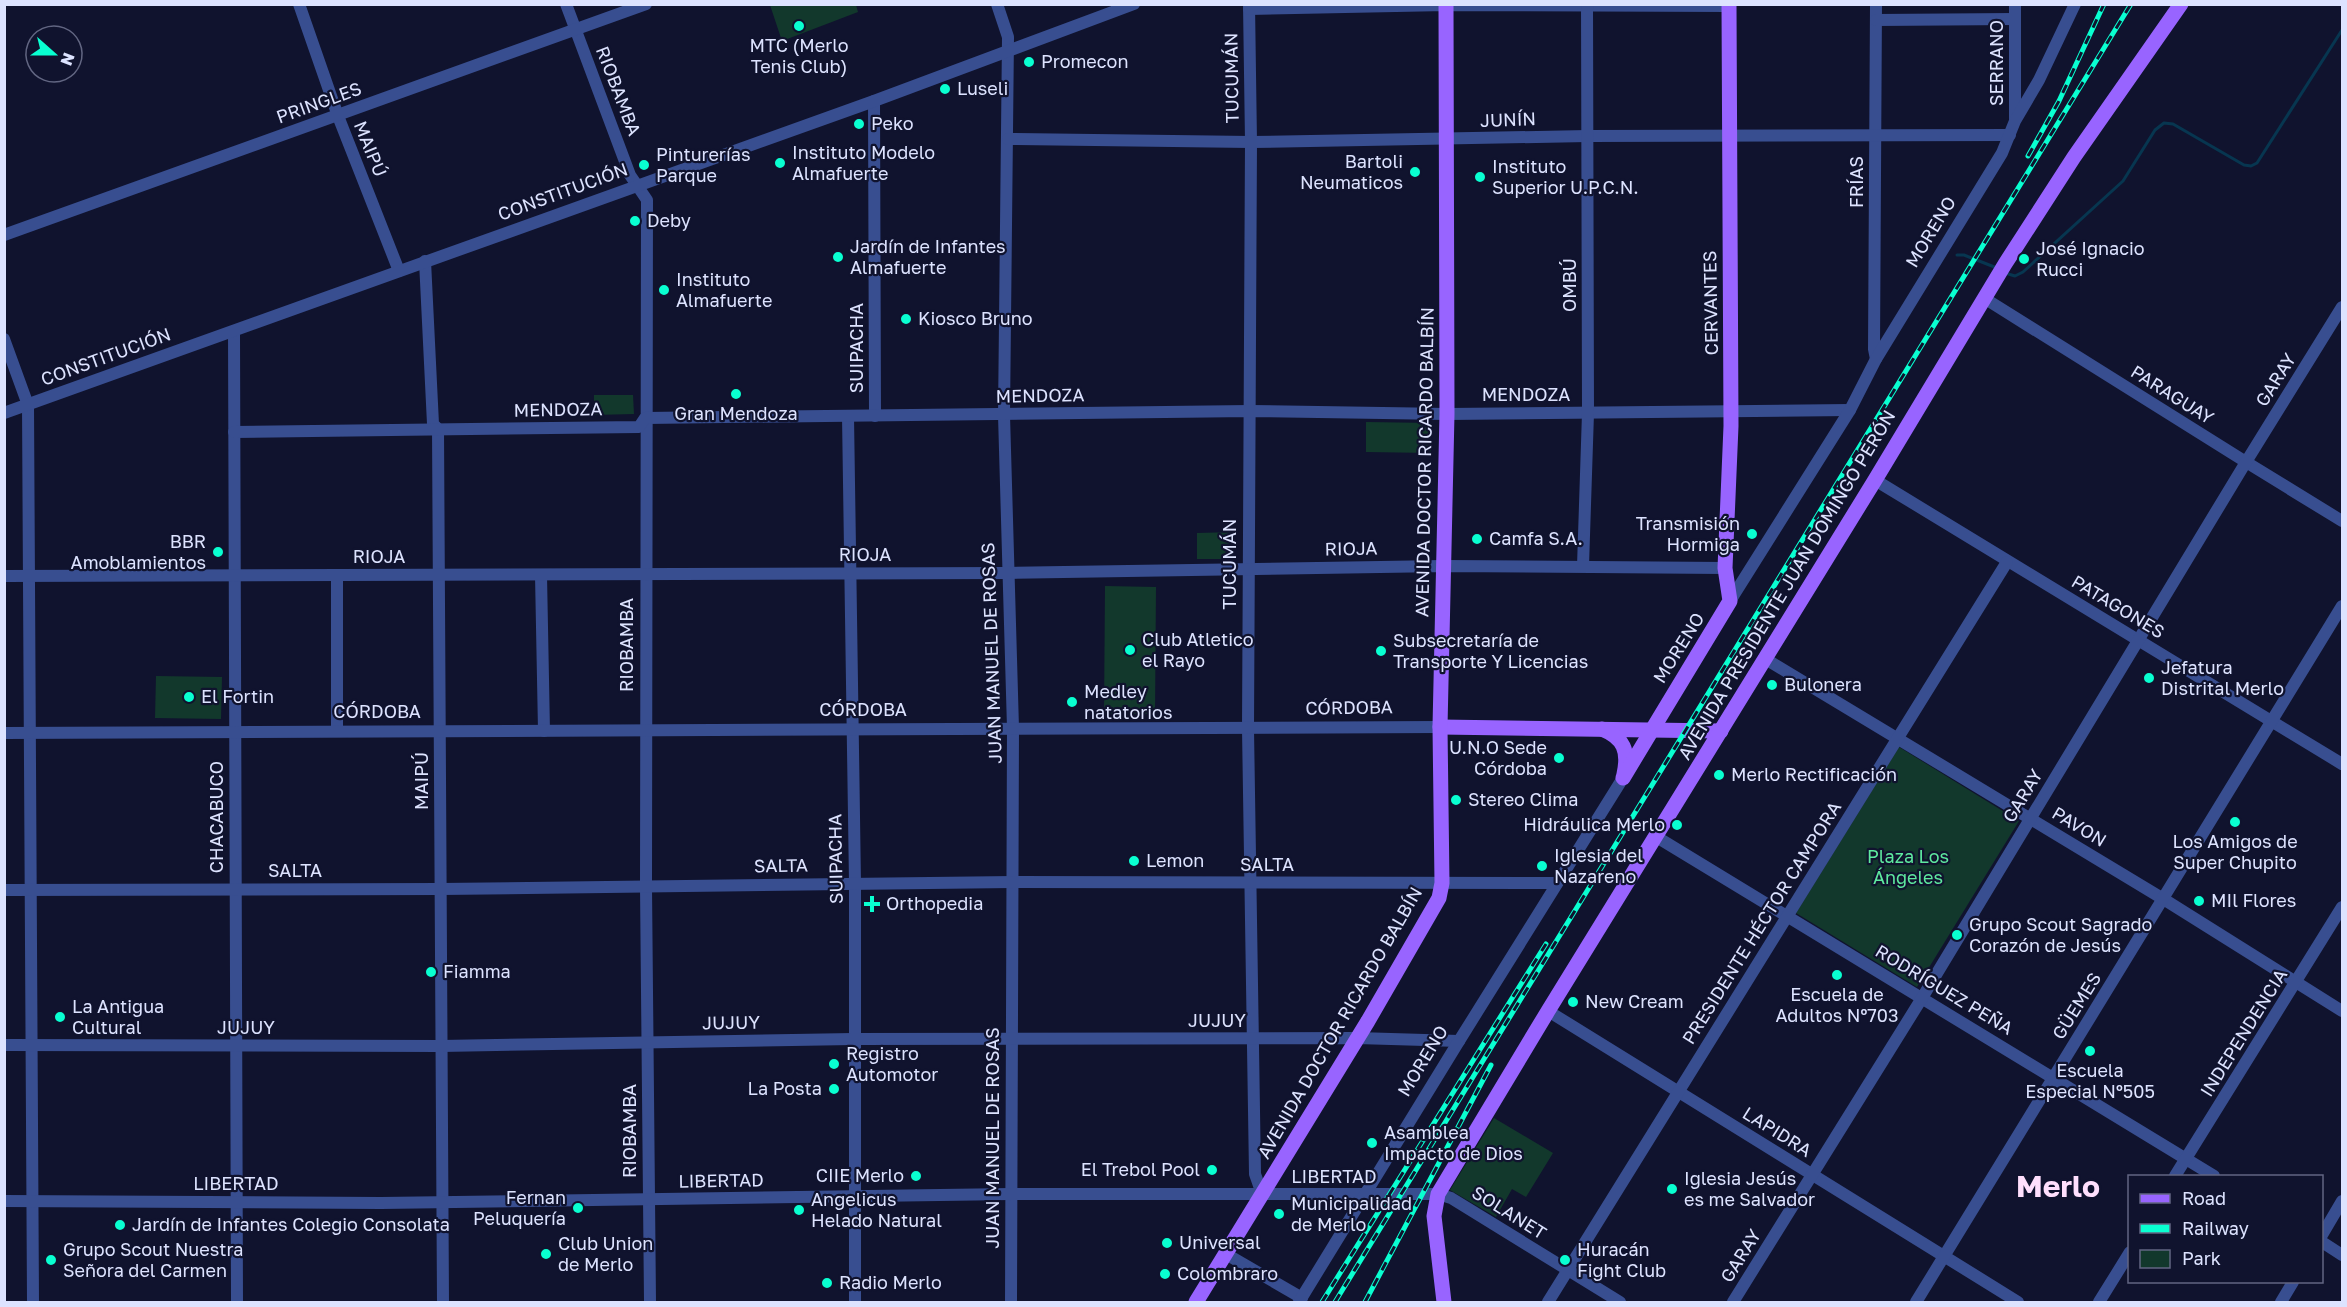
<svg xmlns="http://www.w3.org/2000/svg" width="2347" height="1307" font-family="'Golos Text',sans-serif">
<rect width="100%" height="100%" fill="#10132e"/>
<!-- green -->
<g fill="#12382c">
<path d="M 770,5 L 856,5 L 858,12 L 782,41 Z"/>
<path d="M 594,395 L 633,395 L 634,414 L 594,415 Z"/>
<path d="M 1366,422 L 1431,423 L 1431,453 L 1366,452 Z"/>
<path d="M 1235,532 L 1235,559 L 1197,559 L 1197,533 Z"/>
<path d="M 1105,586 L 1156,587 L 1155,714 L 1104,714 Z"/>
<path d="M 156,676 L 222,677 L 221,719 L 155,718 Z"/>
<path d="M 1899,747 L 2019,821 L 1917,987 L 1796,913 Z"/>
<path d="M 1494,1118 L 1553,1153 L 1526,1197 L 1512,1189 L 1496,1217 L 1450,1190 Z"/>
</g>
<g fill="none" stroke-linecap="round" stroke-linejoin="round">
<!-- stream -->
<g stroke="#073650" stroke-width="3">
<path d="M 1957,255 L 1964,255 L 1997,268"/>
<path d="M 2005,273 L 2015,276 L 2023,272 L 2123,181 L 2155,130 L 2164,123 L 2173,124 L 2244,165 L 2251,166 L 2257,163 L 2342,30"/>
</g>
<!-- minor -->
<g stroke="#384e90" stroke-width="12">
<path d="M 299,4 L 338,116 L 399,271"/>
<path d="M 566,4 L 630,175 L 647,200 L 646,887 L 650,1302"/>
<path d="M 997,4 L 1008,37 L 1004,415 L 1013,728 L 1011,1302"/>
<path d="M 1249,4 L 1251,142 L 1248,729 L 1255,1174 L 1262,1194"/>
<path d="M 1876,4 L 1874,349 L 1876,359"/>
<path d="M 1249,9 L 1446,5 L 1729,6"/>
<path d="M 1876,20 L 2015,19"/>
<path d="M 874,101 L 875,416"/>
<path d="M 2015,120 L 2015,4"/>
<path d="M 1008,139 L 1251,142 L 1588,136 L 2010,135"/>
<path d="M 4,235 L 646,4"/>
<path d="M 425,261 L 433,424 L 438,429 L 443,1302"/>
<path d="M 1984,298 L 2246,462 L 2342,521"/>
<path d="M 234,331 L 237,1302"/>
<path d="M 4,339 L 28,405 L 33,1302"/>
<path d="M 4,413 L 874,101 L 1134,4"/>
<path d="M 848,416 L 855,883 L 855,1302"/>
<path d="M 234,432 L 639,427 L 645,418 L 1250,411 L 1447,414 L 1850,410"/>
<path d="M 1875,480 L 2342,764"/>
<path d="M 1583,566 L 1588,413 L 1587,4"/>
<path d="M 337,575 L 337,731"/>
<path d="M 541,575 L 544,731"/>
<path d="M 4,576 L 1007,573 L 1443,566 L 1725,568"/>
<path d="M 1730,601 L 1850,410 L 1876,359 L 2002,153 L 2015,121 L 2039,80 L 2075,4"/>
<path d="M 1764,658 L 2165,900 L 2342,1011"/>
<path d="M 4,733 L 1440,727"/>
<path d="M 1655,836 L 2214,1176"/>
<path d="M 4,890 L 441,889 L 1013,882 L 1557,883"/>
<path d="M 1548,1011 L 2018,1302"/>
<path d="M 4,1045 L 441,1046 L 853,1039 L 1357,1038 L 1459,1041"/>
<path d="M 2175,1176 L 2342,907"/>
<path d="M 4,1201 L 381,1203 L 1011,1194 L 1438,1194 L 1451,1198 L 1620,1302"/>
<path d="M 2322,1235 L 2342,1201"/>
<path d="M 2322,1242 L 2342,1255"/>
<path d="M 1226,1254 L 1302,1298"/>
<path d="M 1299,1302 L 1459,1041 L 1623,778"/>
<path d="M 1548,1302 L 2007,562"/>
<path d="M 1733,1302 L 1922,998 L 2246,462 L 2342,307"/>
<path d="M 1916,1302 L 2342,606"/>
<path d="M 2099,1302 L 2130,1252"/>
<path d="M 2281,1302 L 2293,1282"/>
</g>
<!-- major -->
<g stroke="#9864ff" stroke-width="15">
<path d="M 1440,727 L 1721,731"/>
<path d="M 1602,729 C 1624,738 1629,751 1624,774"/>
<path d="M 1623,778 L 1730,601 L 1725,568 L 1731,426 L 1729,4"/>
<path d="M 1196,1302 L 1368,1021 L 1439,898 L 1442,883 L 1440,727 L 1447,414 L 1446,4"/>
<path d="M 1444,1302 L 1434,1216 L 1438,1194 L 1548,1011 L 1875,480 L 2005,264 L 2074,157 L 2181,4"/>
</g>
<!-- rail casing -->
<g stroke="#09ffd1" stroke-width="5">
<g id="rail">
<path d="M 2028,156 L 2059,101 L 2104,4"/>
<path d="M 1322,1302 L 1546,944"/>
<path d="M 1335,1302 L 2131,4"/>
<path d="M 1365,1302 L 1491,1065"/>
</g>
</g>
<!-- rail -->
<use href="#rail" stroke="#10132e" stroke-width="3" stroke-dasharray="9" stroke-linecap="butt"/>
</g>
<!-- markers -->
<g fill="#09ffd1" stroke="#10132e" stroke-width="2">
<circle cx="799" cy="26" r="6"/>
<circle cx="1029" cy="62" r="6"/>
<circle cx="945" cy="89" r="6"/>
<circle cx="859" cy="124" r="6"/>
<circle cx="780" cy="163" r="6"/>
<circle cx="644" cy="165" r="6"/>
<circle cx="1415" cy="172" r="6"/>
<circle cx="1480" cy="177" r="6"/>
<circle cx="635" cy="221" r="6"/>
<circle cx="838" cy="257" r="6"/>
<circle cx="2024" cy="259" r="6"/>
<circle cx="664" cy="290" r="6"/>
<circle cx="906" cy="319" r="6"/>
<circle cx="736" cy="394" r="6"/>
<circle cx="1752" cy="534" r="6"/>
<circle cx="1477" cy="539" r="6"/>
<circle cx="218" cy="552" r="6"/>
<circle cx="1130" cy="650" r="6"/>
<circle cx="1381" cy="651" r="6"/>
<circle cx="2149" cy="678" r="6"/>
<circle cx="1772" cy="685" r="6"/>
<circle cx="189" cy="697" r="6"/>
<circle cx="1072" cy="702" r="6"/>
<circle cx="1559" cy="758" r="6"/>
<circle cx="1719" cy="775" r="6"/>
<circle cx="1456" cy="800" r="6"/>
<circle cx="2235" cy="822" r="6"/>
<circle cx="1677" cy="825" r="6"/>
<circle cx="1134" cy="861" r="6"/>
<circle cx="1542" cy="866" r="6"/>
<circle cx="2199" cy="901" r="6"/>
<path d="M869 895h6v6h6v6h-6v6h-6v-6h-6v-6h6z"/>
<circle cx="1957" cy="935" r="6"/>
<circle cx="431" cy="972" r="6"/>
<circle cx="1837" cy="975" r="6"/>
<circle cx="1573" cy="1002" r="6"/>
<circle cx="60" cy="1017" r="6"/>
<circle cx="2090" cy="1051" r="6"/>
<circle cx="834" cy="1064" r="6"/>
<circle cx="834" cy="1089" r="6"/>
<circle cx="1372" cy="1143" r="6"/>
<circle cx="1212" cy="1170" r="6"/>
<circle cx="916" cy="1176" r="6"/>
<circle cx="1672" cy="1189" r="6"/>
<circle cx="578" cy="1208" r="6"/>
<circle cx="799" cy="1210" r="6"/>
<circle cx="1279" cy="1214" r="6"/>
<circle cx="120" cy="1225" r="6"/>
<circle cx="1167" cy="1243" r="6"/>
<circle cx="546" cy="1254" r="6"/>
<circle cx="51" cy="1260" r="6"/>
<circle cx="1565" cy="1260" r="6"/>
<circle cx="1165" cy="1274" r="6"/>
<circle cx="827" cy="1283" r="6"/>
</g>
<g text-anchor="middle" stroke-width="4.5" stroke-linejoin="round" paint-order="stroke">
<!-- poi labels -->
<g font-size="18" fill="#dde3ff" stroke="#10132e" text-anchor="start">
<text x="799" y="52" text-anchor="middle">MTC (Merlo<tspan x="799" dy="21">Tenis Club)</tspan></text>
<text x="1041" y="68">Promecon</text>
<text x="957" y="95">Luseli</text>
<text x="871" y="130">Peko</text>
<text x="792" y="159">Instituto Modelo<tspan x="792" dy="21">Almafuerte</tspan></text>
<text x="656" y="161">Pinturerías<tspan x="656" dy="21">Parque</tspan></text>
<text x="1403" y="168" text-anchor="end">Bartoli<tspan x="1403" dy="21">Neumaticos</tspan></text>
<text x="1492" y="173">Instituto<tspan x="1492" dy="21">Superior U.P.C.N.</tspan></text>
<text x="647" y="227">Deby</text>
<text x="850" y="253">Jardín de Infantes<tspan x="850" dy="21">Almafuerte</tspan></text>
<text x="2036" y="255">José Ignacio<tspan x="2036" dy="21">Rucci</tspan></text>
<text x="676" y="286">Instituto<tspan x="676" dy="21">Almafuerte</tspan></text>
<text x="918" y="325">Kiosco Bruno</text>
<text x="736" y="420" text-anchor="middle">Gran Mendoza</text>
<text x="1740" y="530" text-anchor="end">Transmisión<tspan x="1740" dy="21">Hormiga</tspan></text>
<text x="1489" y="545">Camfa S.A.</text>
<text x="206" y="548" text-anchor="end">BBR<tspan x="206" dy="21">Amoblamientos</tspan></text>
<text x="1142" y="646">Club Atletico<tspan x="1142" dy="21">el Rayo</tspan></text>
<text x="1393" y="647">Subsecretaría de<tspan x="1393" dy="21">Transporte Y Licencias</tspan></text>
<text x="2161" y="674">Jefatura<tspan x="2161" dy="21">Distrital Merlo</tspan></text>
<text x="1784" y="691">Bulonera</text>
<text x="1084" y="698">Medley<tspan x="1084" dy="21">natatorios</tspan></text>
<text x="201" y="703">El Fortin</text>
<text x="1547" y="754" text-anchor="end">U.N.O Sede<tspan x="1547" dy="21">Córdoba</tspan></text>
<text x="1731" y="781">Merlo Rectificación</text>
<text x="1468" y="806">Stereo Clima</text>
<text x="1665" y="831" text-anchor="end">Hidráulica Merlo</text>
<text x="2235" y="848" text-anchor="middle">Los Amigos de<tspan x="2235" dy="21">Super Chupito</tspan></text>
<text x="1554" y="862">Iglesia del<tspan x="1554" dy="21">Nazareno</tspan></text>
<text x="1146" y="867">Lemon</text>
<text x="2211" y="907">MIl Flores</text>
<text x="886" y="910">Orthopedia</text>
<text x="1969" y="931">Grupo Scout Sagrado<tspan x="1969" dy="21">Corazón de Jesús</tspan></text>
<text x="443" y="978">Fiamma</text>
<text x="1837" y="1001" text-anchor="middle">Escuela de<tspan x="1837" dy="21">Adultos Nº703</tspan></text>
<text x="1585" y="1008">New Cream</text>
<text x="72" y="1013">La Antigua<tspan x="72" dy="21">Cultural</tspan></text>
<text x="846" y="1060">Registro<tspan x="846" dy="21">Automotor</tspan></text>
<text x="2090" y="1077" text-anchor="middle">Escuela<tspan x="2090" dy="21">Especial Nº505</tspan></text>
<text x="822" y="1095" text-anchor="end">La Posta</text>
<text x="1384" y="1139">Asamblea<tspan x="1384" dy="21">Impacto de Dios</tspan></text>
<text x="1200" y="1176" text-anchor="end">El Trebol Pool</text>
<text x="904" y="1182" text-anchor="end">CIIE Merlo</text>
<text x="1684" y="1185">Iglesia Jesús<tspan x="1684" dy="21">es me Salvador</tspan></text>
<text x="566" y="1204" text-anchor="end">Fernan<tspan x="566" dy="21">Peluquería</tspan></text>
<text x="811" y="1206">Angelicus<tspan x="811" dy="21">Helado Natural</tspan></text>
<text x="1291" y="1210">Municipalidad<tspan x="1291" dy="21">de Merlo</tspan></text>
<text x="132" y="1231">Jardín de Infantes Colegio Consolata</text>
<text x="1179" y="1249">Universal</text>
<text x="558" y="1250">Club Union<tspan x="558" dy="21">de Merlo</tspan></text>
<text x="63" y="1256">Grupo Scout Nuestra<tspan x="63" dy="21">Señora del Carmen</tspan></text>
<text x="1577" y="1256">Huracán<tspan x="1577" dy="21">Fight Club</tspan></text>
<text x="1177" y="1280">Colombraro</text>
<text x="839" y="1289">Radio Merlo</text>
</g>
<!-- street labels -->
<g font-size="18" fill="#dde3ff" stroke="#10132e">
<text transform="translate(1997 63) rotate(-90)" y="6">SERRANO</text>
<text transform="translate(1232 78) rotate(-91)" y="6">TUCUMÁN</text>
<text transform="translate(618 91) rotate(69)" y="6">RIOBAMBA</text>
<text transform="translate(319 103) rotate(-20)" y="6">PRINGLES</text>
<text transform="translate(1508 120) rotate(-2)" y="6">JUNÍN</text>
<text transform="translate(370 149) rotate(68)" y="6">MAIPÚ</text>
<text transform="translate(1857 182) rotate(-90)" y="6">FRÍAS</text>
<text transform="translate(563 192) rotate(-20)" y="6">CONSTITUCIÓN</text>
<text transform="translate(1931 232) rotate(-59)" y="6">MORENO</text>
<text transform="translate(1570 285) rotate(-90)" y="6">OMBÚ</text>
<text transform="translate(1711 303) rotate(-91)" y="6">CERVANTES</text>
<text transform="translate(857 348) rotate(-90)" y="6">SUIPACHA</text>
<text transform="translate(106 357) rotate(-20)" y="6">CONSTITUCIÓN</text>
<text transform="translate(2276 380) rotate(-58)" y="6">GARAY</text>
<text x="1526" y="401">MENDOZA</text>
<text transform="translate(2172 395) rotate(32)" y="6">PARAGUAY</text>
<text transform="translate(1040 396) rotate(-1)" y="6">MENDOZA</text>
<text transform="translate(558 410) rotate(-1)" y="6">MENDOZA</text>
<text transform="translate(1425 462) rotate(-89)" y="6">AVENIDA DOCTOR RICARDO BALBÍN</text>
<text transform="translate(1351 549) rotate(-1)" y="6">RIOJA</text>
<text x="865" y="561">RIOJA</text>
<text x="379" y="563">RIOJA</text>
<text transform="translate(1230 564) rotate(-90)" y="6">TUCUMÁN</text>
<text transform="translate(1787 585) rotate(-59)" y="6">AVENIDA PRESIDENTE JUAN DOMINGO PERÓN</text>
<text transform="translate(2118 607) rotate(31)" y="6">PATAGONES</text>
<text transform="translate(627 645) rotate(-90)" y="6">RIOBAMBA</text>
<text transform="translate(1679 648) rotate(-58)" y="6">MORENO</text>
<text transform="translate(992 653) rotate(-92)" y="6">JUAN MANUEL DE ROSAS</text>
<text transform="translate(1349 708) rotate(-1)" y="6">CÓRDOBA</text>
<text x="863" y="716">CÓRDOBA</text>
<text x="377" y="718">CÓRDOBA</text>
<text transform="translate(422 781) rotate(-90)" y="6">MAIPÚ</text>
<text transform="translate(2023 796) rotate(-59)" y="6">GARAY</text>
<text transform="translate(217 817) rotate(-90)" y="6">CHACABUCO</text>
<text transform="translate(2079 827) rotate(31)" y="6">PAVON</text>
<text transform="translate(836 859) rotate(-91)" y="6">SUIPACHA</text>
<text x="1267" y="871">SALTA</text>
<text transform="translate(781 866) rotate(-1)" y="6">SALTA</text>
<text x="295" y="877">SALTA</text>
<text transform="translate(1762 923) rotate(-58)" y="6">PRESIDENTE HÉCTOR CAMPORA</text>
<text transform="translate(1944 990) rotate(31)" y="6">RODRÍGUEZ PEÑA</text>
<text transform="translate(2077 1006) rotate(-58)" y="6">GÜEMES</text>
<text x="1217" y="1027">JUJUY</text>
<text transform="translate(731 1023) rotate(-1)" y="6">JUJUY</text>
<text transform="translate(1340 1023) rotate(-60)" y="6">AVENIDA DOCTOR RICARDO BALBÍN</text>
<text x="246" y="1034">JUJUY</text>
<text transform="translate(2244 1033) rotate(-58)" y="6">INDEPENDENCIA</text>
<text transform="translate(1423 1061) rotate(-59)" y="6">MORENO</text>
<text transform="translate(630 1131) rotate(-90)" y="6">RIOBAMBA</text>
<text transform="translate(1777 1132) rotate(32)" y="6">LAPIDRA</text>
<text transform="translate(993 1138) rotate(-90)" y="6">JUAN MANUEL DE ROSAS</text>
<text x="1334" y="1183">LIBERTAD</text>
<text transform="translate(721 1181) rotate(-1)" y="6">LIBERTAD</text>
<text x="236" y="1190">LIBERTAD</text>
<text transform="translate(1509 1213) rotate(32)" y="6">SOLANET</text>
<text transform="translate(1741 1256) rotate(-58)" y="6">GARAY</text>
</g>
<!-- park labels -->
<g font-size="18" fill="#5ee99f" stroke="#10132e">
<text x="1908" y="863">Plaza Los<tspan x="1908" dy="21">Ángeles</tspan></text>
</g>
<!-- town labels -->
<g font-size="30" font-weight="bold" fill="#ffdffd" stroke="#10132e">
<text x="2058" y="1197">Merlo</text>
</g>
</g>
<!-- border -->
<rect width="2347" height="1307" fill="none" stroke="#dde3ff" stroke-width="12"/>
<!-- legend -->
<rect x="2128" y="1175" width="195" height="108" fill="#10132e" stroke="#626682" stroke-width="1.5"/>
<rect x="2140" y="1194" width="30" height="9" fill="#9864ff" stroke="#626682" stroke-width="1.5"/>
<text x="2182" y="1205" font-size="18" fill="#dde3ff">Road</text>
<rect x="2140" y="1224" width="30" height="9" fill="#09ffd1" stroke="#626682" stroke-width="1.5"/>
<text x="2182" y="1235" font-size="18" fill="#dde3ff">Railway</text>
<rect x="2140" y="1250" width="30" height="18" fill="#12382c" stroke="#626682" stroke-width="1.5"/>
<text x="2182" y="1265" font-size="18" fill="#dde3ff">Park</text>
<!-- north arrow -->
<g transform="translate(54 54) rotate(111)"><circle r="28" fill="#10132e" stroke="#626682" stroke-width="1.5"/>
<path d="M0-4.5L10 22L0 15L-10 22Z" fill="#09ffd1"/>
<text y="-9" font-size="16" font-weight="bold" text-anchor="middle" fill="#dde3ff">N</text>
</g>
</svg>
